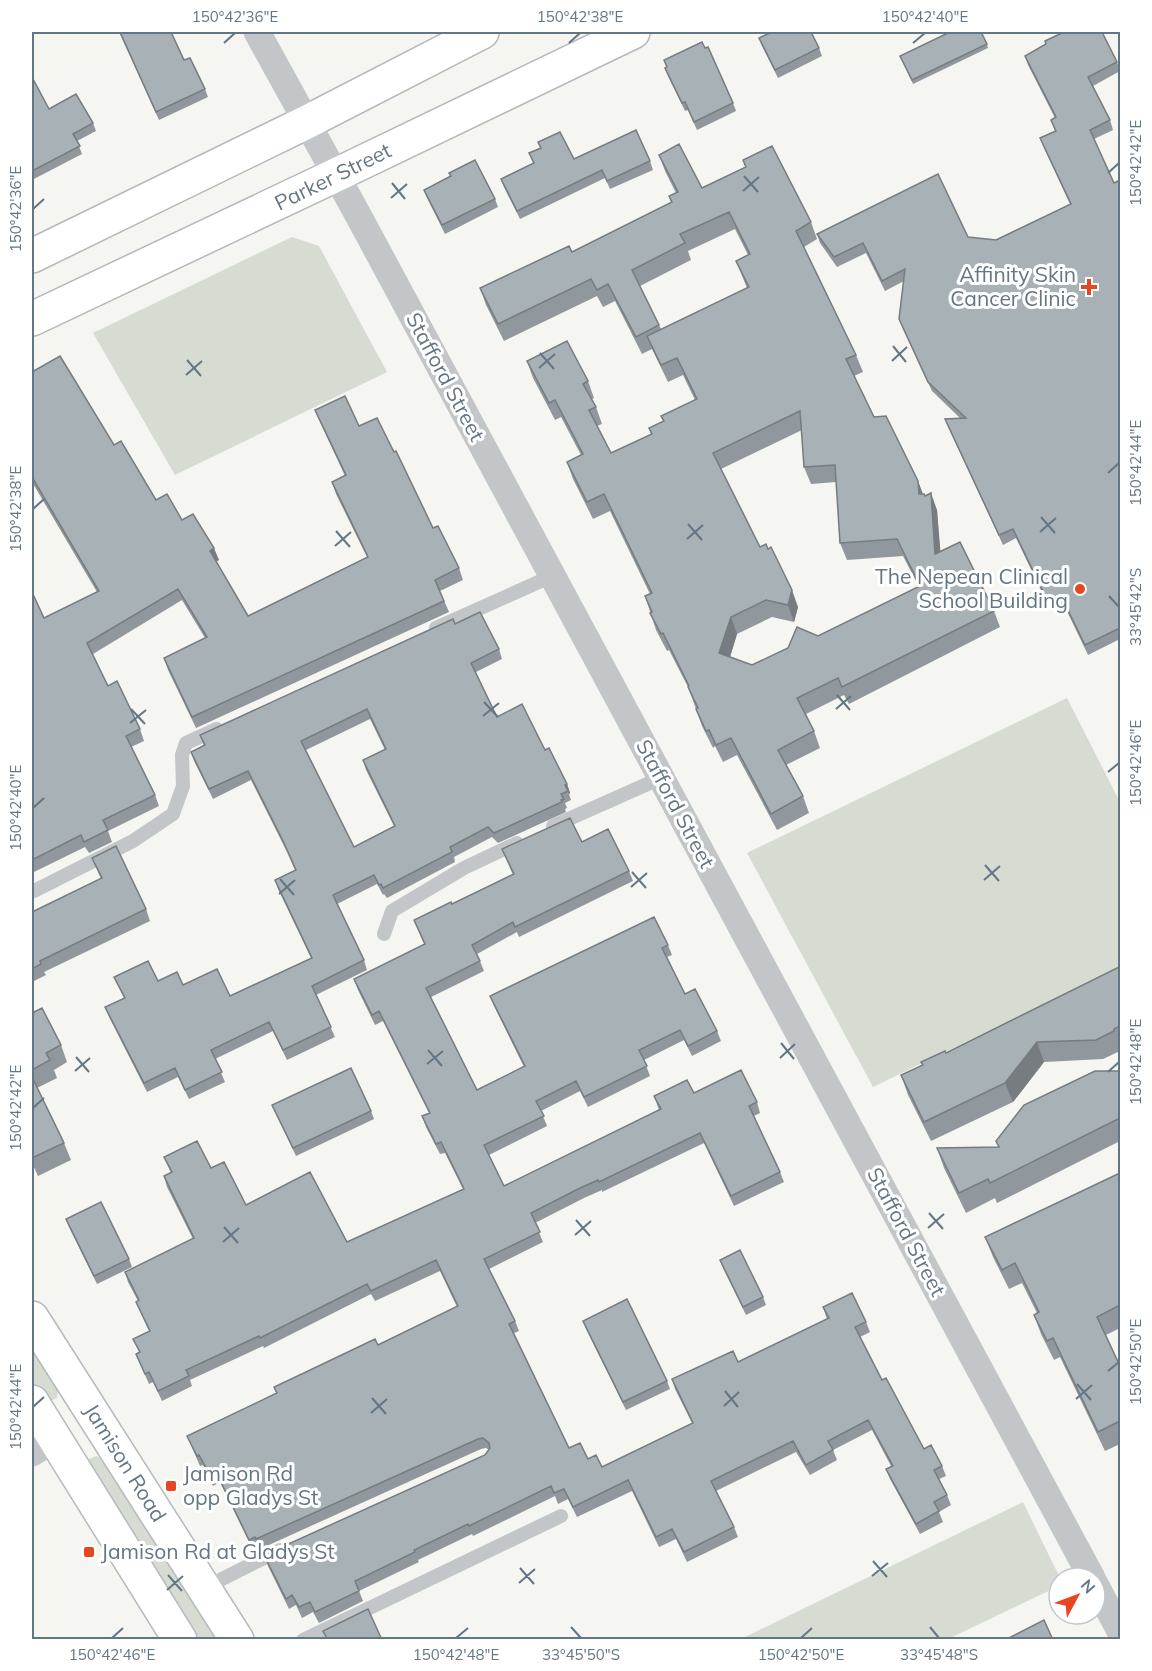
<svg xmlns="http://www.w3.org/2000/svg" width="1152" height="1671" font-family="Mulish,sans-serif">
<rect width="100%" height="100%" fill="#f5f5f1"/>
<!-- green -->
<g fill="#d6dcd2">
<path d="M 292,237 L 319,246 L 387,372 L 175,475 L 93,333 Z"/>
<path d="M 1067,698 L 1120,802 L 1120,967 L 873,1087 L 747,853 Z"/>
<path d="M 32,1343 L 59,1385 L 57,1398 L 48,1402 L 32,1387 Z"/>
<path d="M 96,1456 L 108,1462 L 217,1639 L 188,1639 L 87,1460 Z"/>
<path d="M 1023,1502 L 1060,1578 L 1059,1586 L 948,1639 L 741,1639 Z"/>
</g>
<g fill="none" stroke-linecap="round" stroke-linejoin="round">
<!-- secondary casing -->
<g stroke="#b4babe" stroke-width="36">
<g id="secondary">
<path d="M 32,1318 L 237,1640"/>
<path d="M 32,1402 L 180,1640"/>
</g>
</g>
<!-- highway casing -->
<g stroke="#b5b8bb" stroke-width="36">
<g id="highway">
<path d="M 32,256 L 307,122 L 482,32"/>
<path d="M 32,319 L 336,175 L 633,32"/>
</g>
</g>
<!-- lane -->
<g stroke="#c2c6c9" stroke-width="14">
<path d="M 436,628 L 552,576"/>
<path d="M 553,826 L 661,778"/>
<path d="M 34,891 L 133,841 L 173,814 L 183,786 L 182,755 L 186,743 L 217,729"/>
<path d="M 384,934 L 392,911 L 464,868 L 517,843"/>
<path d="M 204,1588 L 280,1550"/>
<path d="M 303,1640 L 561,1516"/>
</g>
<!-- street -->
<g stroke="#c2c6c9" stroke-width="27">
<path d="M 257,32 L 358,215 L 1092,1578"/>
<path d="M 32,1453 L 54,1439"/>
<path d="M 1095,1584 L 1120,1631"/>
</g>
<!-- secondary -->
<use href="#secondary" stroke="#fff" stroke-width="33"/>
<!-- highway -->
<use href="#highway" stroke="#fff" stroke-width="33"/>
</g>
<!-- wall -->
<g fill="#90989d" fill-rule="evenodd">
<path d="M 119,32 L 171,32 L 184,60 L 205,89 L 208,97 L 159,120 Z"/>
<path d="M 759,38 L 819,48 L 822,56 L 778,78 L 762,46 Z"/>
<path d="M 987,44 L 988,48 L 913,84 L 902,60 Z"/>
<path d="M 705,48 L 733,103 L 736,111 L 697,130 L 688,110 L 685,111 L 668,76 L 665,68 L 667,67 L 664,60 Z"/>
<path d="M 1025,56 L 1117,62 L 1120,71 L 1093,86 L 1110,120 L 1113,130 L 1094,139 L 1114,183 L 1120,180 L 1120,639 L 1088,655 L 1064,605 L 1051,611 L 1016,538 L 1003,545 L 949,429 L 945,419 L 960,418 L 932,391 L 903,329 L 899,319 L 904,281 L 885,291 L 866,253 L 837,267 L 820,243 L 817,234 L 968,237 L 996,240 L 1070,204 L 1044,148 L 1040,138 L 1055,131 L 1051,120 L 1055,118 L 1028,65 Z"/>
<path d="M 32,77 L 49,109 L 93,123 L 96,131 L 77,141 L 82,154 L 32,180 Z"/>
<path d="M 538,142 L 574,159 L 650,161 L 653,170 L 610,189 L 605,178 L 520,219 L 504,187 L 501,179 L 533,163 L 529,153 L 540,148 Z"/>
<path d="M 659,155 L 702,188 L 745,167 L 743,160 L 811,222 L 817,239 L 804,247 L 856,355 L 863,372 L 854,376 L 874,417 L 918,481 L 923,494 L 937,510 L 940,551 L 994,611 L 1000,627 L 849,704 L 844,695 L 806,714 L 814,731 L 820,748 L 786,765 L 803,796 L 809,813 L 777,830 L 737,755 L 723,762 L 715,746 L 713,748 L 702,726 L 696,709 L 688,687 L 669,650 L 667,651 L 656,630 L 645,596 L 650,594 L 610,511 L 593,519 L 573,479 L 567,462 L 581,455 L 561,417 L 555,420 L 533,378 L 527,361 L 588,381 L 594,398 L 592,399 L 596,407 L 602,424 L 597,426 L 611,453 L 651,434 L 649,428 L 663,421 L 695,400 L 683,375 L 668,382 L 652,349 L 642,354 L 615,301 L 603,307 L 597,296 L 504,341 L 486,305 L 480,288 L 572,252 L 671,203 L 669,196 L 676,193 L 665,171 ZM 735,229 L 748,255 L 736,261 L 747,288 L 661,329 L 640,286 L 691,260 L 688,251 ZM 802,430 L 804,467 L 811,484 L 836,482 L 840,543 L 847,560 L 903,556 L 919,587 L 818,636 L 752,665 L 730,657 L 737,634 L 772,617 L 794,622 L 798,607 L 760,547 L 721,469 Z"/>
<path d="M 449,173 L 495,199 L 498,207 L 445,234 L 427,198 L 424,190 L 450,176 Z"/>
<path d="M 32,372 L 114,445 L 156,500 L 182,520 L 219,560 L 216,561 L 248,616 L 367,557 L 336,494 L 332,482 L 345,476 L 320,422 L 315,410 L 359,426 L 394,452 L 433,528 L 459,568 L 463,580 L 440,591 L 449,612 L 196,728 L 168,670 L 164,658 L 205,638 L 182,600 L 93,654 L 108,686 L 140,729 L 144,741 L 131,747 L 155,795 L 159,806 L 108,831 L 112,842 L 89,853 L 85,847 L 32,873 L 32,592 L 44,618 L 97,592 L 32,482 Z"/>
<path d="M 455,624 L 499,649 L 502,659 L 476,672 L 497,717 L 545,750 L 567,784 L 570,793 L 569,794 L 571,800 L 565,803 L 567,808 L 565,809 L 566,812 L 498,843 L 492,837 L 454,857 L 455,862 L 387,898 L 384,894 L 383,895 L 377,884 L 337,904 L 364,960 L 367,970 L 316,995 L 335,1037 L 287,1060 L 273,1031 L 215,1059 L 225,1082 L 189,1099 L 178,1077 L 147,1092 L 109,1017 L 105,1007 L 124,998 L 114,977 L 158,981 L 183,985 L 230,996 L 311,958 L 278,889 L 275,880 L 295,870 L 287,852 L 251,780 L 213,799 L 194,761 L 191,752 L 204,746 L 200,735 ZM 370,719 L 385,750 L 363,760 L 366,770 L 394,826 L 354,847 L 306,750 Z"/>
<path d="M 582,842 L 629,871 L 633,881 L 519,937 L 517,932 L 477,954 L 484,971 L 431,997 L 477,1090 L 524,1067 L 494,1006 L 490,996 L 668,945 L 672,955 L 667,957 L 685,994 L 717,1031 L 721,1041 L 692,1056 L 684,1040 L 644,1060 L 650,1076 L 588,1107 L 580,1091 L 541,1111 L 547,1126 L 489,1155 L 504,1186 L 659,1110 L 654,1096 L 694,1093 L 757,1102 L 760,1113 L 754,1116 L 780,1172 L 784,1182 L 734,1206 L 704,1143 L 602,1192 L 602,1190 L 584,1198 L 535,1223 L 543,1242 L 489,1269 L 515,1321 L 519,1331 L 514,1333 L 569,1448 L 602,1467 L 692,1423 L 675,1389 L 672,1379 L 738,1362 L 827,1319 L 823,1307 L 866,1322 L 870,1332 L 860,1337 L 882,1380 L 924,1449 L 942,1466 L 946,1476 L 939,1479 L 947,1495 L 951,1505 L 939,1512 L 943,1522 L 920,1534 L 890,1479 L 886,1469 L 891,1466 L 872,1430 L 833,1450 L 837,1460 L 810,1475 L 796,1452 L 716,1491 L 734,1527 L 738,1537 L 687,1562 L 676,1539 L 659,1547 L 632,1491 L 577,1517 L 568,1499 L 558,1504 L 555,1496 L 473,1536 L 472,1534 L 418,1560 L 419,1562 L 359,1591 L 363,1601 L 319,1623 L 313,1612 L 302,1618 L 296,1605 L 289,1609 L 268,1566 L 264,1555 L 485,1455 L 489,1450 L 486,1448 L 481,1449 L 260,1549 L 259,1547 L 253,1550 L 220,1482 L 213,1486 L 203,1465 L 200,1466 L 187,1436 L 276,1393 L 274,1387 L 378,1345 L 457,1307 L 440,1271 L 375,1301 L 371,1294 L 264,1348 L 263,1346 L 190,1380 L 192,1386 L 162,1401 L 153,1382 L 149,1384 L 136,1354 L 139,1352 L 133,1339 L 149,1331 L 136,1302 L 138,1301 L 128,1282 L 125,1272 L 193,1239 L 167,1187 L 164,1176 L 171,1173 L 164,1157 L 211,1168 L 246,1205 L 347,1242 L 463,1189 L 445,1153 L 440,1154 L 426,1127 L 422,1116 L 429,1113 L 383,1021 L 375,1025 L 358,990 L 354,979 L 424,944 L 414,920 L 452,904 L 513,875 L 502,849 Z"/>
<path d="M 92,858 L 146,909 L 150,921 L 44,972 L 46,975 L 32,982 L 32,912 L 101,879 Z"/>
<path d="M 1120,970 L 1120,1051 L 1103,1059 L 1044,1062 L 1013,1102 L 931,1141 L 908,1095 L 901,1075 L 922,1065 L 921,1062 L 946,1053 Z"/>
<path d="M 32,1013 L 61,1045 L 67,1062 L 54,1070 L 57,1078 L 37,1088 L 64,1143 L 71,1160 L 38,1176 L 32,1163 Z"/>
<path d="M 1120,1071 L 1120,1141 L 997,1203 L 995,1198 L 966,1213 L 944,1168 L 937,1148 L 999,1147 L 996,1141 Z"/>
<path d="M 272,1105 L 371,1111 L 374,1119 L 296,1156 Z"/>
<path d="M 1120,1173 L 1120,1328 L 1106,1335 L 1120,1366 L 1120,1444 L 1105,1451 L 1060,1357 L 1054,1360 L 1041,1334 L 1034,1315 L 1037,1313 L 1022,1283 L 1009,1289 L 993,1257 L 985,1237 Z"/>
<path d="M 66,1219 L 129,1259 L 132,1267 L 97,1284 L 69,1227 Z"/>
<path d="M 720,1260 L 763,1297 L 766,1305 L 746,1315 L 723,1268 Z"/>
<path d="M 583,1321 L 667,1381 L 670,1389 L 626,1410 L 586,1329 Z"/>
</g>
<!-- shaded-wall -->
<g fill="#767c7f">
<path d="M 918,481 L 924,498 L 919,494 Z"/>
<path d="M 931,493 L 937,510 L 942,571 L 935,554 Z"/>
<path d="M 214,548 L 219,560 L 214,563 L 210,551 Z"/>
<path d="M 792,590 L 798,607 L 794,622 L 788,605 Z"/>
<path d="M 731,617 L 737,634 L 726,670 L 719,653 Z"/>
<path d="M 567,784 L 570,793 L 569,794 L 565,785 Z"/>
<path d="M 1037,1042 L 1044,1062 L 1013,1102 L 1005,1083 Z"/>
</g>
<!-- building -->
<g fill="#a8b1b6" stroke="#767c7f" stroke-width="1.5" fill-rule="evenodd">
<path d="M 120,32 L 171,32 L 184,60 L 190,58 L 205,89 L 156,112 Z"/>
<path d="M 772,32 L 811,32 L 819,48 L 775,70 L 759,38 Z"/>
<path d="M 950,32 L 981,32 L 987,44 L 912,80 L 900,56 Z"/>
<path d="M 1064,32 L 1102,32 L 1117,62 L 1088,77 L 1110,120 L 1090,130 L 1114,183 L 1120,180 L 1120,628 L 1085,645 L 1061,596 L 1048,602 L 1013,529 L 999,535 L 945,419 L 966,418 L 928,382 L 899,319 L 905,269 L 882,281 L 863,243 L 834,257 L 817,234 L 938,174 L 968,237 L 996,240 L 1071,204 L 1040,138 L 1056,131 L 1051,120 L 1056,117 L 1025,56 L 1046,44 L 1045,41 Z"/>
<path d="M 702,42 L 705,48 L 708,47 L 733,103 L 694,122 L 685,102 L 682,103 L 665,68 L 667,67 L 664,60 Z"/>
<path d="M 32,77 L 49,109 L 76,94 L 93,123 L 73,134 L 80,146 L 32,171 Z"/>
<path d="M 636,130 L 650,161 L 607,181 L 602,170 L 517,211 L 501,179 L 534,163 L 529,153 L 541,148 L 538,142 L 560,132 L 574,159 Z"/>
<path d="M 679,144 L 702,188 L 746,167 L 743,160 L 772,146 L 811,222 L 796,231 L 856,355 L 846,359 L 874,417 L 886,416 L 918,481 L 919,494 L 924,494 L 925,496 L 931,493 L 935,554 L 960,542 L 994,611 L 842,687 L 838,678 L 797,698 L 814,731 L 778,750 L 803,796 L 771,814 L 731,738 L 716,745 L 709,730 L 706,731 L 696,709 L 698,708 L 688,687 L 689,686 L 663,633 L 661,634 L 650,613 L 652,612 L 645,596 L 652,593 L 604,494 L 587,502 L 567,462 L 583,454 L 555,400 L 549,403 L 527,361 L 567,341 L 588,381 L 583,384 L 596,407 L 589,410 L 611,453 L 652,434 L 649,428 L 664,421 L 661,416 L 697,399 L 677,358 L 661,365 L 647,336 L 749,287 L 736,261 L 750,254 L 729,212 L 680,234 L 685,243 L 632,270 L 659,325 L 636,337 L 608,284 L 597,290 L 591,279 L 498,324 L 480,288 L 569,246 L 572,252 L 672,202 L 669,196 L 678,192 L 659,155 ZM 800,411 L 804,467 L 835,465 L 840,543 L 897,539 L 920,586 L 818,636 L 797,627 L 788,648 L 752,665 L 719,653 L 731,617 L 766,600 L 788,605 L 792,590 L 771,547 L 768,549 L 766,544 L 760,547 L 713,453 Z"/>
<path d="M 475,160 L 495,199 L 442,225 L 424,190 L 451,176 L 449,173 Z"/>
<path d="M 60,356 L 114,445 L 121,441 L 156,500 L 167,494 L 182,520 L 193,514 L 214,548 L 210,551 L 248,616 L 368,557 L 332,482 L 346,475 L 315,410 L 345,396 L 359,426 L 377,418 L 394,452 L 396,451 L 433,528 L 438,526 L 459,568 L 435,580 L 444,601 L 192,717 L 164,658 L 207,637 L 178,589 L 87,643 L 108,686 L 117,681 L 140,729 L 126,736 L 155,795 L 103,820 L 108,830 L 84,842 L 81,835 L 32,860 L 32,592 L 44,618 L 99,591 L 32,477 L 32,372 Z"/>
<path d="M 480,612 L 499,649 L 471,663 L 497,717 L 522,704 L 545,750 L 549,748 L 567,784 L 565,785 L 568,791 L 561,794 L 564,799 L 561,800 L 562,802 L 494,833 L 488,827 L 450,847 L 452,852 L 383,888 L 381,884 L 379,885 L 374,875 L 333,895 L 364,960 L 312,986 L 331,1027 L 283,1050 L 269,1022 L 211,1050 L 222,1072 L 185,1090 L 175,1068 L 144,1083 L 105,1007 L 125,998 L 114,977 L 148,961 L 158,981 L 177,972 L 183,985 L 217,969 L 230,996 L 312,958 L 275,880 L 296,870 L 284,843 L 248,771 L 209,789 L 191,752 L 205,745 L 200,735 L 453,619 L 455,624 ZM 367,709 L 386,749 L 363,760 L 395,826 L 354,847 L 301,741 Z"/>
<path d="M 570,818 L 582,842 L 608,829 L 629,871 L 515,927 L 513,922 L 472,945 L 480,961 L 426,988 L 477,1090 L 525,1066 L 490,996 L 654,917 L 668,945 L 662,948 L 685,994 L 695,989 L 717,1031 L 688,1046 L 680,1030 L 639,1050 L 647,1066 L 584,1097 L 576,1081 L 536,1101 L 544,1116 L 484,1145 L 504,1186 L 661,1109 L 654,1096 L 687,1080 L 694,1093 L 741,1070 L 757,1102 L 749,1106 L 780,1172 L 731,1196 L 700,1133 L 599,1182 L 598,1180 L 580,1188 L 531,1213 L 540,1232 L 484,1259 L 515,1321 L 509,1324 L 569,1448 L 580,1443 L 588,1459 L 596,1455 L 602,1467 L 693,1423 L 672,1379 L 733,1351 L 738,1362 L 829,1318 L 823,1307 L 852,1293 L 866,1322 L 855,1327 L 882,1380 L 886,1378 L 924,1449 L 931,1445 L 942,1466 L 934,1470 L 947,1495 L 934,1502 L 939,1511 L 916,1524 L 886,1469 L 893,1466 L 868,1420 L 828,1441 L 833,1450 L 806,1465 L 793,1441 L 711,1481 L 734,1527 L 684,1552 L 672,1529 L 656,1537 L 628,1480 L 573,1507 L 564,1489 L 554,1493 L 551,1486 L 469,1526 L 468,1524 L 414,1550 L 415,1552 L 355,1581 L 359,1591 L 315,1612 L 310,1602 L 299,1607 L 292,1595 L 286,1599 L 264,1555 L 485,1455 L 490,1448 L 489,1443 L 483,1438 L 478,1439 L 256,1539 L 255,1537 L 249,1540 L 216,1472 L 210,1475 L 199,1455 L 197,1456 L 187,1436 L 277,1393 L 274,1387 L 306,1372 L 375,1339 L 378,1345 L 458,1306 L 436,1260 L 371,1291 L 367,1284 L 260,1338 L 259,1336 L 186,1370 L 189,1376 L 158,1391 L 149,1372 L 145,1374 L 136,1354 L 140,1352 L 133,1339 L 150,1331 L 136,1302 L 139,1300 L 125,1272 L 194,1238 L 164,1176 L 172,1172 L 164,1157 L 197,1141 L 211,1168 L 224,1162 L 246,1205 L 310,1172 L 347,1242 L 464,1189 L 441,1142 L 436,1144 L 422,1116 L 430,1113 L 379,1011 L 372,1015 L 354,979 L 425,944 L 414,920 L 451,902 L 452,904 L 514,874 L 502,849 Z"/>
<path d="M 116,846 L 146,909 L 40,961 L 41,964 L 32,969 L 32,912 L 102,878 L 92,858 Z"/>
<path d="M 1119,967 L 1120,970 L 1120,1026 L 1114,1029 L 1114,1031 L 1096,1040 L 1037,1042 L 1005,1083 L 924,1122 L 901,1075 L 923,1065 L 921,1062 L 945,1051 L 946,1053 Z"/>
<path d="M 42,1008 L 61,1045 L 46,1053 L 50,1060 L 32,1070 L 32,1013 Z"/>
<path d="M 351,1068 L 371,1111 L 293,1148 L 272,1105 Z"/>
<path d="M 1095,1071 L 1120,1071 L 1120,1118 L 990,1183 L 988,1179 L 959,1193 L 937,1148 L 999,1147 L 996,1141 L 1024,1105 Z"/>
<path d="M 32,1077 L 64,1143 L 32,1158 Z"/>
<path d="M 1120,1173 L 1120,1305 L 1097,1317 L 1120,1366 L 1120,1421 L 1098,1432 L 1053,1338 L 1047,1341 L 1034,1315 L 1039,1312 L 1015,1263 L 1002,1270 L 985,1237 Z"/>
<path d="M 101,1202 L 129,1259 L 94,1276 L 66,1219 Z"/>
<path d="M 740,1250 L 763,1297 L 743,1307 L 720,1260 Z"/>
<path d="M 627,1299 L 667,1381 L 623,1402 L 583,1321 Z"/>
<path d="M 368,1609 L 382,1640 L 328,1640 L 323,1631 Z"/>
<path d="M 1044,1620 L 1053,1640 L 1005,1640 Z"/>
</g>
<!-- ticks -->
<path fill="none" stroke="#637683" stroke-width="2" d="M 224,43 L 235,33M 569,43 L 580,33M 913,43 L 925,33M 1108,173 L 1119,163M 744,176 L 758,192M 392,183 L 405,199M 743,191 L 759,177M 391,198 L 407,184M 33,209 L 44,199M 893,346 L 906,362M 540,353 L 554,369M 187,360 L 201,376M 892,361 L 907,347M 539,368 L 555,354M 186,375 L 202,361M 1108,473 L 1119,463M 33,509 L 44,499M 1041,517 L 1055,533M 688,524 L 702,540M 336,531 L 350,547M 1040,532 L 1056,518M 687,539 L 703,525M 335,546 L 351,532M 1109,596 L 1119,607M 837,695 L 850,710M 484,702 L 498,717M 131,709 L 145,724M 836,709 L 851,696M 483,716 L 499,703M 130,723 L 146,710M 1108,772 L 1119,763M 33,808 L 44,798M 985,865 L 999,881M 632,872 L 646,888M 280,879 L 294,895M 984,880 L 1000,866M 631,887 L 647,873M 279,894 L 295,880M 781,1043 L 794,1059M 428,1050 L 442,1066M 76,1057 L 89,1072M 780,1058 L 795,1044M 427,1064 L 443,1051M 75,1071 L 90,1058M 1108,1072 L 1119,1062M 33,1108 L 44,1098M 929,1213 L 943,1229M 576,1220 L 590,1236M 224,1227 L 238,1243M 928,1228 L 944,1214M 575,1235 L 591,1221M 223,1242 L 239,1228M 1108,1371 L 1119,1362M 1077,1384 L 1091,1400M 725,1391 L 738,1407M 372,1398 L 386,1414M 1076,1399 L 1092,1385M 724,1406 L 739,1392M 33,1407 L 44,1397M 371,1413 L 387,1399M 873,1561 L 887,1577M 520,1568 L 534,1584M 168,1575 L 182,1591M 872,1576 L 888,1563M 519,1583 L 535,1569M 167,1590 L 183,1576M 571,1627 L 581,1638M 930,1627 L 939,1638M 112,1638 L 123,1628M 456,1638 L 468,1628M 801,1638 L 812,1628"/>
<!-- markers -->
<g fill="#e64620" stroke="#fff" stroke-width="2">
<path d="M1086 278h6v6h6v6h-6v6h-6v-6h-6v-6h6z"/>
<circle cx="1080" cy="589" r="6"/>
<rect x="165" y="1480" width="12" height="12" rx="3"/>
<rect x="83" y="1546" width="12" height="12" rx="3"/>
</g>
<g text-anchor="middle" stroke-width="6" stroke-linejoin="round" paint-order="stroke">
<!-- street labels -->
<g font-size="21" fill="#637683" stroke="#fff">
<text transform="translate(333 177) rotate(-26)" y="7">Parker Street</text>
<text transform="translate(445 377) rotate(62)" y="7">Stafford Street</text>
<text transform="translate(675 804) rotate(62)" y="7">Stafford Street</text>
<text transform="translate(906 1232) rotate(62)" y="7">Stafford Street</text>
<text transform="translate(125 1463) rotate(58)" y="7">Jamison Road</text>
</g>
<!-- poi labels -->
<g font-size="21" fill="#637683" stroke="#fff" text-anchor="end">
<text x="1076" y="282">Affinity Skin<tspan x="1076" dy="24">Cancer Clinic</tspan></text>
<text x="1068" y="584">The Nepean Clinical<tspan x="1068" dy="24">School Building</tspan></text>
<text x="183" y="1481" text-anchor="start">Jamison Rd<tspan x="183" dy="24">opp Gladys St</tspan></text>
<text x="101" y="1559" text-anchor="start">Jamison Rd at Gladys St</text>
</g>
</g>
<!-- border -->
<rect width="1152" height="1671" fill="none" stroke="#ffffff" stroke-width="66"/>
<!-- north arrow -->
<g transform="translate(1077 1596) rotate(49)"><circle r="28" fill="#ffffff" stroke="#c1c8cd" stroke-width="1.5"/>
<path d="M0-4.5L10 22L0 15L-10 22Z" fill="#e64620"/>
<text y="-9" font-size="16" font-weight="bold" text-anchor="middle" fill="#637683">N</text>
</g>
<rect x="33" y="33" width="1086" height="1605" fill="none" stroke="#637683" stroke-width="2"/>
<g font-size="15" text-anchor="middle" fill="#637683">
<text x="235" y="22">150°42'36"E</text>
<text x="580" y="22">150°42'38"E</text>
<text x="925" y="22">150°42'40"E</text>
<text transform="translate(1136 163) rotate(-90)" y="5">150°42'42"E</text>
<text transform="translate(16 209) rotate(-90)" y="5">150°42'36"E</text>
<text transform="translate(1136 463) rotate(-90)" y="5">150°42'44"E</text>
<text transform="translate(16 509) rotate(-90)" y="5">150°42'38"E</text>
<text transform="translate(1136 607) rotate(-90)" y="5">33°45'42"S</text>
<text transform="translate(1136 763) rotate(-90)" y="5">150°42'46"E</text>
<text transform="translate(16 808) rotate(-90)" y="5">150°42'40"E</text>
<text transform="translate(1136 1062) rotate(-90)" y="5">150°42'48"E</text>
<text transform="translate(16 1108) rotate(-90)" y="5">150°42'42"E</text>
<text transform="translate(1136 1362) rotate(-90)" y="5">150°42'50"E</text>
<text transform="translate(16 1407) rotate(-90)" y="5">150°42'44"E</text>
<text x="112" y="1660">150°42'46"E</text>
<text x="456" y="1660">150°42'48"E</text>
<text x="581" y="1660">33°45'50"S</text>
<text x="801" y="1660">150°42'50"E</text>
<text x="939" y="1660">33°45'48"S</text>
</g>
</svg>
